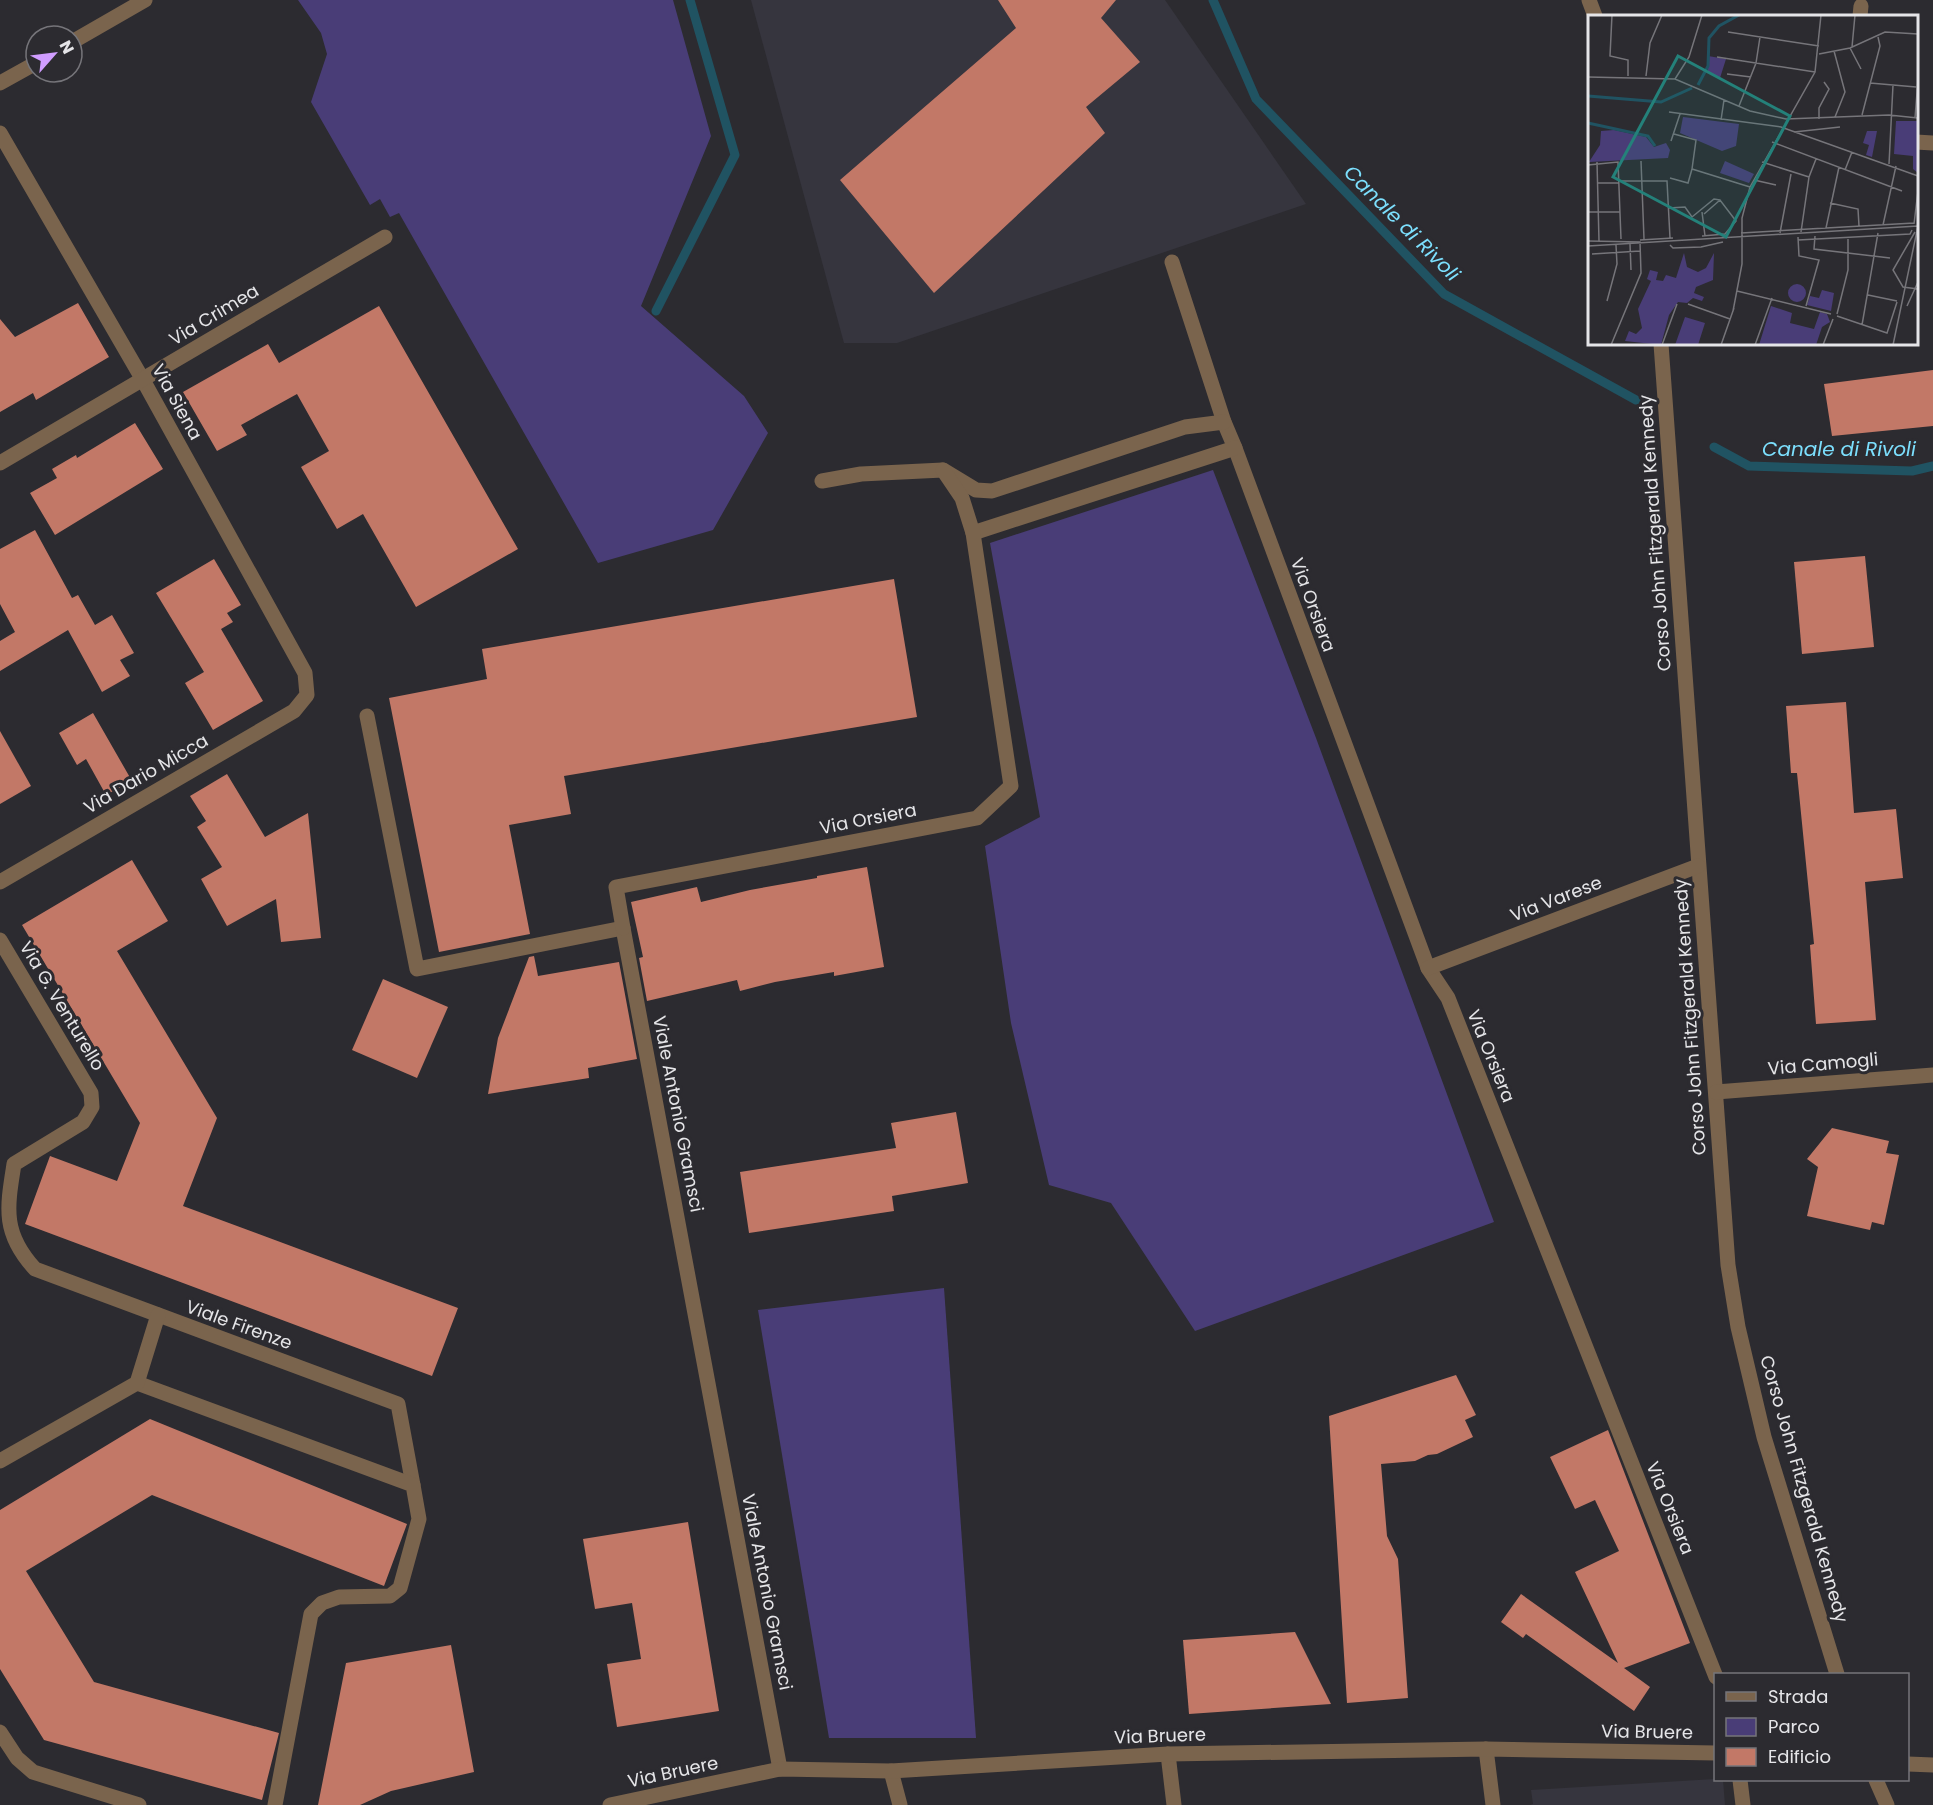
<svg xmlns="http://www.w3.org/2000/svg" width="1933" height="1805" font-family="Poppins,sans-serif">
<rect width="100%" height="100%" fill="#2c2b30"/>
<!-- built -->
<g fill="#36353e">
<path d="M 751,0 L 1165,0 L 1306,204 L 897,343 L 844,343 Z"/>
<path d="M 1715,1779 L 1723,1780 L 1725,1805 L 1530,1805 L 1533,1804 L 1531,1790 Z"/>
</g>
<!-- green -->
<g fill="#493d77">
<path d="M 298,0 L 673,0 L 711,136 L 641,306 L 744,396 L 768,433 L 713,530 L 598,563 L 399,213 L 390,217 L 380,199 L 370,205 L 311,102 L 327,54 L 321,33 Z"/>
<path d="M 1213,470 L 1316,738 L 1494,1222 L 1195,1331 L 1111,1203 L 1049,1185 L 1011,1023 L 985,846 L 1040,817 L 990,543 Z"/>
<path d="M 944,1288 L 976,1738 L 829,1738 L 758,1310 Z"/>
</g>
<g fill="none" stroke-linecap="round" stroke-linejoin="round">
<!-- stream -->
<g stroke="#205362" stroke-width="9">
<path d="M 1213,0 L 1256,99 L 1444,294 L 1636,400"/>
<path d="M 656,311 L 735,155 L 690,0"/>
<path d="M 1714,447 L 1749,466 L 1912,471 L 1933,466"/>
</g>
</g>
<!-- building -->
<g fill="#c27867">
<path d="M 998,0 L 1116,0 L 1101,18 L 1140,62 L 1086,107 L 1105,133 L 934,293 L 840,180 L 1016,28 Z"/>
<path d="M 78,303 L 109,357 L 36,400 L 33,393 L 0,412 L 0,319 L 15,337 Z"/>
<path d="M 379,306 L 518,549 L 416,607 L 363,514 L 337,529 L 301,467 L 329,451 L 297,394 L 241,425 L 247,435 L 217,451 L 183,392 L 268,344 L 279,363 Z"/>
<path d="M 1933,370 L 1933,426 L 1832,436 L 1824,384 Z"/>
<path d="M 135,423 L 163,469 L 55,535 L 30,493 L 57,478 L 52,469 L 76,455 L 77,458 Z"/>
<path d="M 35,530 L 72,598 L 78,595 L 95,625 L 112,615 L 134,653 L 120,660 L 130,676 L 102,692 L 68,630 L 0,671 L 0,641 L 15,632 L 0,604 L 0,549 Z"/>
<path d="M 1865,556 L 1874,647 L 1802,654 L 1794,562 Z"/>
<path d="M 214,559 L 241,605 L 227,613 L 233,622 L 221,629 L 263,701 L 213,730 L 185,683 L 204,672 L 156,593 Z"/>
<path d="M 894,579 L 917,717 L 564,776 L 571,814 L 509,825 L 530,934 L 439,952 L 389,698 L 487,679 L 482,649 Z"/>
<path d="M 1846,702 L 1854,813 L 1896,809 L 1903,878 L 1865,882 L 1876,1020 L 1816,1024 L 1810,945 L 1814,944 L 1797,773 L 1791,773 L 1786,706 Z"/>
<path d="M 93,713 L 132,781 L 106,795 L 86,759 L 77,765 L 59,733 Z"/>
<path d="M 0,731 L 31,786 L 0,804 Z"/>
<path d="M 227,774 L 265,837 L 308,813 L 321,938 L 281,942 L 276,899 L 227,926 L 201,879 L 222,867 L 197,827 L 206,821 L 190,796 Z"/>
<path d="M 132,860 L 168,921 L 117,951 L 217,1118 L 183,1206 L 458,1308 L 432,1376 L 25,1224 L 50,1156 L 117,1181 L 140,1123 L 22,925 Z"/>
<path d="M 867,867 L 884,967 L 834,976 L 834,972 L 775,982 L 740,991 L 737,980 L 647,1001 L 639,958 L 643,957 L 631,902 L 697,887 L 701,902 L 750,890 L 817,878 L 817,876 Z"/>
<path d="M 534,956 L 538,976 L 619,962 L 637,1059 L 588,1068 L 589,1078 L 488,1094 L 498,1038 L 529,957 Z"/>
<path d="M 383,979 L 448,1007 L 417,1078 L 352,1050 Z"/>
<path d="M 956,1112 L 968,1183 L 892,1196 L 894,1211 L 749,1233 L 740,1172 L 896,1148 L 891,1123 Z"/>
<path d="M 1832,1128 L 1889,1141 L 1886,1153 L 1899,1155 L 1884,1225 L 1872,1222 L 1870,1230 L 1807,1216 L 1818,1167 L 1807,1159 Z"/>
<path d="M 1456,1375 L 1476,1415 L 1465,1420 L 1473,1437 L 1437,1454 L 1428,1455 L 1415,1461 L 1381,1464 L 1387,1536 L 1398,1559 L 1408,1698 L 1347,1703 L 1329,1416 Z"/>
<path d="M 150,1419 L 407,1524 L 384,1586 L 152,1495 L 26,1571 L 94,1682 L 279,1733 L 262,1800 L 44,1740 L 0,1669 L 0,1510 Z"/>
<path d="M 1608,1430 L 1690,1643 L 1624,1668 L 1650,1687 L 1634,1711 L 1526,1634 L 1523,1638 L 1501,1622 L 1521,1594 L 1618,1663 L 1575,1572 L 1619,1551 L 1595,1500 L 1575,1509 L 1550,1457 Z"/>
<path d="M 688,1522 L 719,1711 L 617,1727 L 607,1664 L 641,1659 L 632,1603 L 595,1609 L 583,1539 Z"/>
<path d="M 1295,1632 L 1331,1704 L 1189,1714 L 1183,1640 Z"/>
<path d="M 451,1645 L 474,1772 L 391,1791 L 360,1805 L 318,1805 L 346,1663 Z"/>
</g>
<g fill="none" stroke-linecap="round" stroke-linejoin="round">
<!-- minor -->
<g stroke="#7a644d" stroke-width="15">
<path d="M 1589,0 L 1595,16"/>
<path d="M 1860,16 L 1861,6"/>
<path d="M 72,42 L 145,0"/>
<path d="M 0,83 L 36,63"/>
<path d="M 0,133 L 143,380 L 305,673 L 307,695 L 294,711 L 0,882"/>
<path d="M 1916,142 L 1933,143"/>
<path d="M 1172,262 L 1224,422 L 1235,448 L 1428,968 L 1448,998 L 1716,1677"/>
<path d="M 1661,344 L 1728,1265 L 1738,1327 L 1764,1437 L 1837,1674"/>
<path d="M 0,463 L 385,237"/>
<path d="M 822,481 L 861,474 L 943,470 L 976,490 L 992,491 L 1185,427 L 1224,422"/>
<path d="M 973,533 L 1235,448"/>
<path d="M 367,716 L 417,969 L 623,928 L 780,1769"/>
<path d="M 623,928 L 616,887 L 977,818 L 1011,786 L 973,533 L 962,498 L 943,470"/>
<path d="M 0,940 L 91,1093 L 92,1107 L 83,1122 L 14,1164 C 7,1208 2,1233 35,1269 L 398,1404 L 413,1485"/>
<path d="M 1428,968 L 1698,866"/>
<path d="M 1716,1092 L 1933,1075"/>
<path d="M 137,1383 L 413,1485 L 419,1519 L 400,1588 L 390,1596 L 339,1597 L 322,1603 L 311,1614 L 275,1805"/>
<path d="M 0,1461 L 137,1383 L 158,1315"/>
<path d="M 0,1732 L 17,1758 L 33,1772 L 139,1805"/>
<path d="M 1486,1749 L 1493,1805"/>
<path d="M 1168,1754 L 1174,1805"/>
<path d="M 891,1771 L 900,1805"/>
<path d="M 1740,1780 L 1743,1805"/>
<path d="M 1876,1780 L 1887,1805"/>
</g>
<!-- tertiary -->
<g stroke="#7a644d" stroke-width="15">
<path d="M 1908,1764 L 1933,1765"/>
<path d="M 610,1805 L 780,1769 L 891,1771 L 1168,1754 L 1486,1749 L 1716,1753"/>
</g>
</g>
<g text-anchor="middle" stroke-width="6" stroke-linejoin="round" paint-order="stroke">
<!-- street labels -->
<g font-size="18" fill="#e5e5e8" stroke="#2c2b30">
<text transform="translate(214 315) rotate(-31)" y="6">Via Crimea</text>
<text transform="translate(177 402) rotate(61)" y="6">Via Siena</text>
<text transform="translate(1655 533) rotate(-94)" y="6">Corso John Fitzgerald Kennedy</text>
<text transform="translate(1313 605) rotate(70)" y="6">Via Orsiera</text>
<text transform="translate(146 774) rotate(-30)" y="6">Via Dario Micca</text>
<text transform="translate(868 819) rotate(-11)" y="6">Via Orsiera</text>
<text transform="translate(1556 899) rotate(-21)" y="6">Via Varese</text>
<text transform="translate(62 1006) rotate(59)" y="6">Via G. Venturello</text>
<text transform="translate(1690 1017) rotate(-94)" y="6">Corso John Fitzgerald Kennedy</text>
<text transform="translate(1491 1056) rotate(68)" y="6">Via Orsiera</text>
<text transform="translate(1823 1064) rotate(-5)" y="6">Via Camogli</text>
<text transform="translate(678 1114) rotate(79)" y="6">Viale Antonio Gramsci</text>
<text transform="translate(239 1325) rotate(20)" y="6">Viale Firenze</text>
<text transform="translate(1804 1489) rotate(74)" y="6">Corso John Fitzgerald Kennedy</text>
<text transform="translate(1670 1508) rotate(68)" y="6">Via Orsiera</text>
<text transform="translate(767 1592) rotate(79)" y="6">Viale Antonio Gramsci</text>
<text transform="translate(1647 1732) rotate(1)" y="6">Via Bruere</text>
<text transform="translate(1160 1736) rotate(-2)" y="6">Via Bruere</text>
<text transform="translate(673 1772) rotate(-12)" y="6">Via Bruere</text>
</g>
<!-- water labels -->
<g font-size="20" font-style="italic" fill="#7cdffd" stroke="#2c2b30">
<text transform="translate(1402 223) rotate(45)" y="7">Canale di Rivoli</text>
<text x="1839" y="456">Canale di Rivoli</text>
</g>
</g>
<!-- overview -->
<g transform="translate(1588 15)">
<rect width="330" height="330" fill="#2c2b30"/>
<path d="M 120,41 L 138,44 L 132,63 L 120,57 ZM 95,102 L 151,109 L 148,131 L 134,136 L 92,118 ZM 308,106 L 330,106 L 330,158 L 325,154 L 325,141 L 306,139 ZM 26,115 L 58,122 L 66,132 L 78,128 L 82,135 L 80,143 L 1,147 L 12,130 L 13,116 ZM 279,116 L 289,116 L 284,142 L 278,140 L 281,130 L 275,128 ZM 137,146 L 166,159 L 161,168 L 132,158 ZM 96,238 L 99,252 L 110,257 L 118,253 L 126,238 L 125,265 L 108,272 L 106,278 L 116,282 L 114,286 L 105,283 L 99,288 L 90,287 L 81,300 L 73,330 L 37,326 L 41,316 L 48,319 L 54,313 L 50,294 L 63,266 L 59,264 L 62,255 L 70,257 L 68,265 L 75,266 L 78,260 L 88,263 ZM200 278a9 9 0 1 1 18 0a9 9 0 1 1-18 0ZM 234,275 L 246,278 L 243,296 L 219,290 L 222,281 L 231,283 ZM 183,291 L 204,298 L 202,308 L 226,314 L 232,297 L 239,299 L 242,307 L 234,312 L 228,330 L 171,330 ZM 97,302 L 117,308 L 110,330 L 87,330 Z" fill="#493d77"/>
<path fill="none" stroke="#205362" stroke-width="3" d="M 110,70 L 120,51 L 121,23 L 131,11 L 151,0M 0,81 L 73,87 L 104,73M 0,108 L 60,121 L 67,131"/>
<path fill="none" stroke="#76757a" stroke-width="1.5" d="M 24,0 L 22,41 L 40,45 L 40,61M 140,17 L 231,31M 264,32 L 267,0M 262,33 L 273,54M 246,36 L 257,77 L 247,102M 231,39 L 262,33 L 297,17 L 330,19M 129,42 L 227,57M 139,59 L 163,62M 58,61 L 62,28 L 74,0M 0,62 L 87,64 L 162,96 L 198,104 L 301,100 L 330,103M 87,64 L 101,42 L 114,0M 282,68 L 328,72M 151,91 L 168,48 L 172,22M 81,97 L 193,112 L 330,161M 274,100 L 292,31 L 290,22M 327,103 L 330,65M 231,104 L 231,93 L 241,74 L 236,67M 133,105 L 136,85M 206,117 L 252,112M 86,119 L 108,125 L 104,154M 83,126 L 92,99M 184,127 L 314,176M 53,146 L 56,224M 9,147 L 11,226M 174,147 L 221,162M 301,149 L 305,70M 0,150 L 30,147 L 33,224M 257,155 L 264,137M 82,163 L 100,168 L 104,154 L 162,172M 166,165 L 188,170M 31,166 L 79,166 L 82,223M 10,168 L 31,168M 242,188 L 270,194 L 271,211M 81,193 L 97,192 L 104,202 L 126,184 L 132,185M 0,197 L 32,197M 114,197 L 117,221M 326,209 L 330,176M 295,210 L 308,151M 238,213 L 251,152M 213,217 L 221,162 L 228,144M 327,217 L 305,255 L 315,272 L 330,274M 153,218 L 326,208M 192,218 L 203,159M 114,221 L 137,219 L 148,206 L 132,185 L 116,199M 227,221 L 226,234 L 302,243M 210,222 L 211,241 L 231,245 L 218,291M 52,225 L 85,223M 210,225 L 322,219 L 324,215M 0,226 L 52,227 L 53,258 L 23,330M 42,229 L 43,255M 82,230 L 85,233 L 113,232 L 135,227M 0,231 L 330,211M 4,239 L 52,236M 149,276 L 243,299M 280,280 L 309,286M 19,286 L 29,249 L 28,230M 100,289 L 142,304M 319,291 L 330,267M 145,296 L 154,249 L 154,203 L 162,172 L 227,57 L 233,0M 249,299 L 260,255 L 260,222M 249,301 L 299,318 L 309,287M 274,310 L 290,218M 74,330 L 89,289M 133,330 L 146,293M 167,330 L 184,283M 235,330 L 245,304M 305,330 L 330,211"/>
<path fill="#24817a" fill-opacity="0.15" stroke="#24817a" stroke-width="3" d="M 90,41 L 202,101 L 138,222 L 25,162 Z"/>
<rect width="330" height="330" fill="none" stroke="#e5e5e8" stroke-width="3"/>
</g>
<!-- legend -->
<rect x="1714" y="1673" width="195" height="108" fill="#2c2b30" stroke="#76757a" stroke-width="1.5"/>
<rect x="1726" y="1692" width="30" height="9" fill="#7a644d" stroke="#76757a" stroke-width="1.5"/>
<text x="1768" y="1703" font-size="18" fill="#e5e5e8">Strada</text>
<rect x="1726" y="1718" width="30" height="18" fill="#493d77" stroke="#76757a" stroke-width="1.5"/>
<text x="1768" y="1733" font-size="18" fill="#e5e5e8">Parco</text>
<rect x="1726" y="1748" width="30" height="18" fill="#c27867" stroke="#76757a" stroke-width="1.5"/>
<text x="1768" y="1763" font-size="18" fill="#e5e5e8">Edificio</text>
<!-- north arrow -->
<g transform="translate(54 54) rotate(62)"><circle r="28" fill="#2c2b30" stroke="#76757a" stroke-width="1.5"/>
<path d="M0-4.5L10 22L0 15L-10 22Z" fill="#d09dff"/>
<text y="-9" font-size="16" font-weight="bold" text-anchor="middle" fill="#e5e5e8">N</text>
</g>
</svg>
